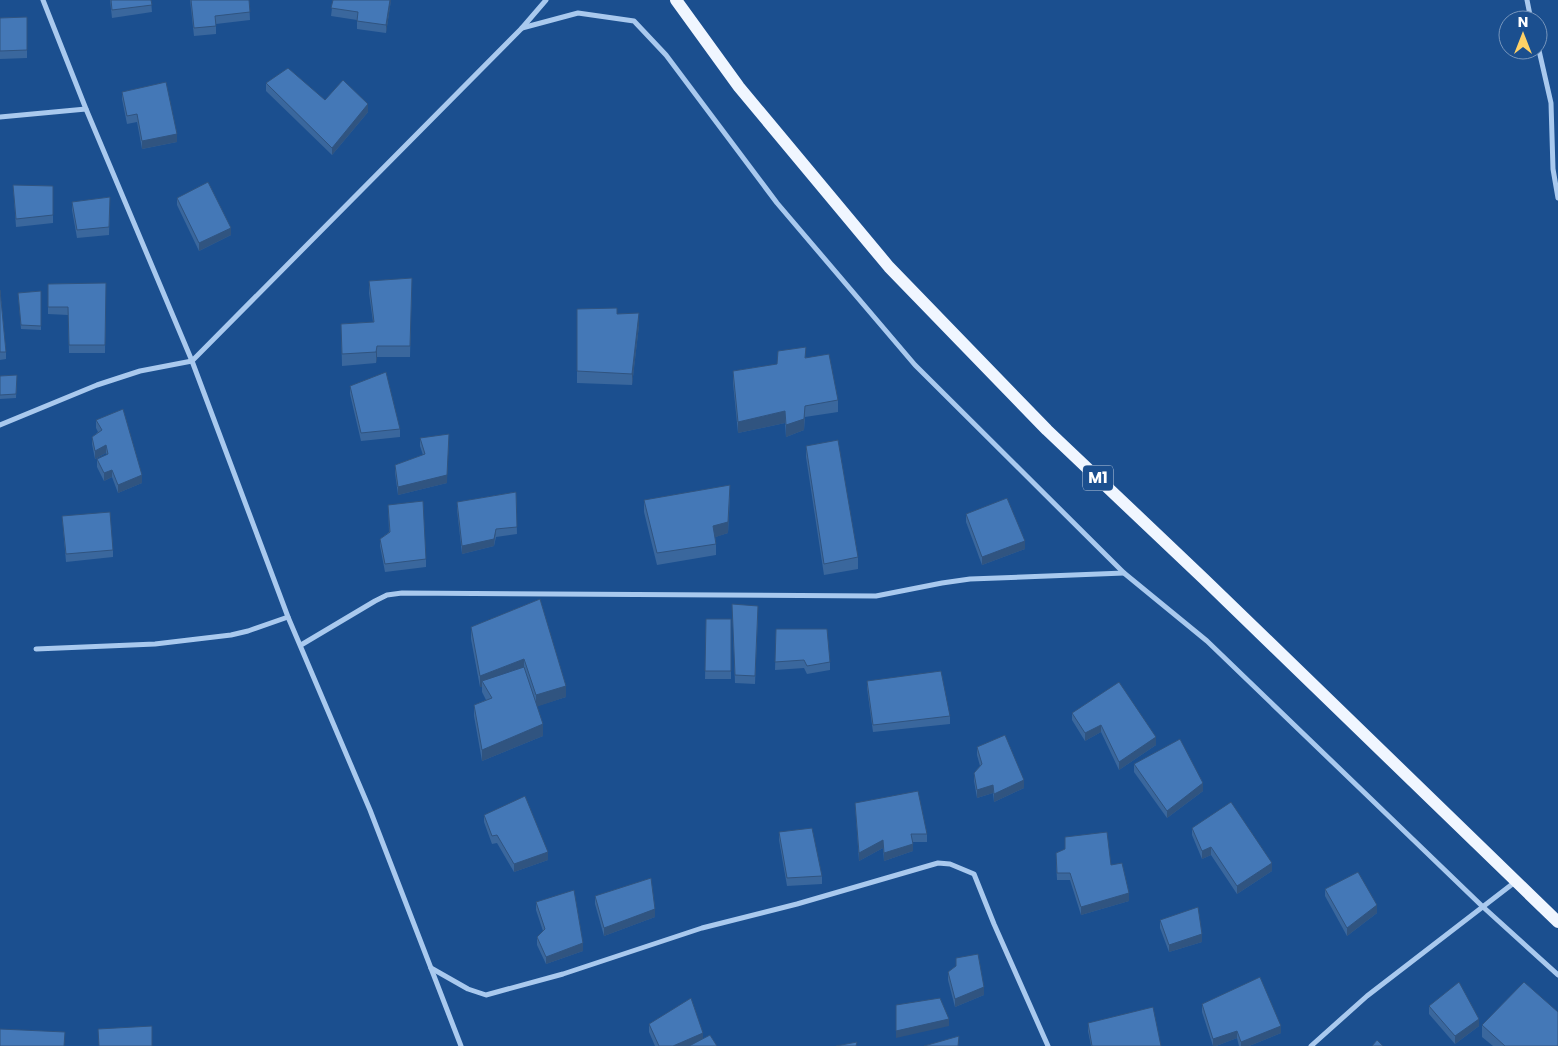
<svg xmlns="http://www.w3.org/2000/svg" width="1558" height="1046" font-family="Poppins,sans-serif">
<rect width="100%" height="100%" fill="#1b4f8f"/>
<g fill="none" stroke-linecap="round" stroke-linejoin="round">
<!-- street -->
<g stroke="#a9c9ee" stroke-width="5">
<path d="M 43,0 L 86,109 L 192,361 L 288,617 L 370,810 L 461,1046"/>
<path d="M 1527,0 L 1531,20"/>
<path d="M 522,28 L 578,13 L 634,21 L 666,55 L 777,203 L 915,365 L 1124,573 L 1207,641 L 1482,906 L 1558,975"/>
<path d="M 1538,46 L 1551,103 L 1553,169 L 1558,198"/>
<path d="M 0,117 L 86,109"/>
<path d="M 0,425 L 97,385 L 140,371 L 192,361 L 522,28 L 546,0"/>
<path d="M 301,645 L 375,601 L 387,595 L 402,593 L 876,596 L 942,583 L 970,579 L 1124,573"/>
<path d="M 36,649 L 155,644 L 231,635 L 248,631 L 288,617"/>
<path d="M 431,968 L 468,989 L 486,995 L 563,974 L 702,928 L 797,904 L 938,863 L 950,864 L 974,874 L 994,924 L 1048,1046"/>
<path d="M 1311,1046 L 1367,996 L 1515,882"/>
</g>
<!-- primary -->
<path stroke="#f0f6ff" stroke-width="12" d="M 676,0 L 739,87 L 889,267 L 1047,430 L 1204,579 L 1558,922"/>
</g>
<!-- wall -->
<g fill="#3a679d">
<path d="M 110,0 L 151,0 L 152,12 L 112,18 Z"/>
<path d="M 190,0 L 249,0 L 250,20 L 216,24 L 216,34 L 194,36 Z"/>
<path d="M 333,0 L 391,0 L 386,33 L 357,29 L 357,20 L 331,16 Z"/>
<path d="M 27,17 L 27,58 L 0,59 L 0,18 Z"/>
<path d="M 266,83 L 325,100 L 368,112 L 332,155 L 266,91 Z"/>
<path d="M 122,92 L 177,142 L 142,149 L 137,122 L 127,124 L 122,99 Z"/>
<path d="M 13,185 L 53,186 L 53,223 L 16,227 Z"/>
<path d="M 110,197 L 109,235 L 77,238 L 72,210 L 72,202 Z"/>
<path d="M 177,198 L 231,235 L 199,251 L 177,205 Z"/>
<path d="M 412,278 L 410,357 L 377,357 L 376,363 L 342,366 L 341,324 L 373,322 L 369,293 L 369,281 Z"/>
<path d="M 106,283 L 105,353 L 69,353 L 68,315 L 48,314 L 48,284 Z"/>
<path d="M 0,290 L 6,352 L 6,359 L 0,360 Z"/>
<path d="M 41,291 L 41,330 L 21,329 L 18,293 Z"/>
<path d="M 577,309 L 617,314 L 639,325 L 632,385 L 577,383 Z"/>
<path d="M 806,357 L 838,400 L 838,412 L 805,417 L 804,430 L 786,437 L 785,423 L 738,433 L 733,383 L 733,371 L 777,364 Z"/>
<path d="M 17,375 L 16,398 L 0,399 L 0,376 Z"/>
<path d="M 350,386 L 400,429 L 400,437 L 361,441 L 350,394 Z"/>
<path d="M 96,420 L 142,483 L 118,493 L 112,477 L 104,481 L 97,467 L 97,459 L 107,455 L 106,453 L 95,459 L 92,444 L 92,437 L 98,432 L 96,428 Z"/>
<path d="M 420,438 L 447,483 L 398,495 L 395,473 L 395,465 L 423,455 L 420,446 Z"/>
<path d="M 806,446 L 858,557 L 858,569 L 824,575 L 806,457 Z"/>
<path d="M 516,492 L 517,534 L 496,537 L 494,546 L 462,554 L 457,510 L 457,502 Z"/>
<path d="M 730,497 L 728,533 L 715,537 L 716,544 L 716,555 L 657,565 L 644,512 L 644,500 Z"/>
<path d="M 388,505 L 426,559 L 426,567 L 385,572 L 380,546 L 380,539 L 389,532 Z"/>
<path d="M 966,514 L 1025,549 L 982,565 L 966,522 Z"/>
<path d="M 62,516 L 113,550 L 113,557 L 66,562 Z"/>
<path d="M 540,599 L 566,697 L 537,706 L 543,736 L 482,761 L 474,716 L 474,705 L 486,700 L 482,692 L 482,687 L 480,687 L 471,639 L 471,627 Z"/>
<path d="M 732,604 L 758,614 L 755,684 L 735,683 Z"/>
<path d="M 706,619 L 731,619 L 731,679 L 705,679 Z"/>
<path d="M 776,629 L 830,662 L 830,670 L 807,674 L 804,668 L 775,670 Z"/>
<path d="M 867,681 L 950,716 L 950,724 L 873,732 L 867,688 Z"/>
<path d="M 1072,713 L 1156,745 L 1119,770 L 1101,732 L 1085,741 L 1072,720 Z"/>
<path d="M 977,747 L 1024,788 L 994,802 L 993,793 L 977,798 L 974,781 L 974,773 L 980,766 L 977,755 Z"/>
<path d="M 1134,764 L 1203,791 L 1167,818 L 1134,772 Z"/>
<path d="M 855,803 L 927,834 L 927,842 L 913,842 L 913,851 L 884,861 L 883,848 L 859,861 Z"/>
<path d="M 484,815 L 548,860 L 514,872 L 497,843 L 492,844 L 484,822 Z"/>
<path d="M 1192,828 L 1272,871 L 1237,894 L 1211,855 L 1202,859 L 1192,835 Z"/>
<path d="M 779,832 L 822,876 L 822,884 L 787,886 L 779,840 Z"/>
<path d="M 1056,861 L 1111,865 L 1129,901 L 1081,915 L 1070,880 L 1057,880 Z"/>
<path d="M 1325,889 L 1377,913 L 1347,936 L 1325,896 Z"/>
<path d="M 595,896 L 655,917 L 604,936 L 595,904 Z"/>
<path d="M 536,902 L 583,951 L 546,964 L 537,945 L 537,937 L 543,931 L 536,910 Z"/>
<path d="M 1160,920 L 1202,942 L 1169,952 L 1160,928 Z"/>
<path d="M 948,972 L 984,995 L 955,1007 L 948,980 Z"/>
<path d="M 1202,1004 L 1281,1033 L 1249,1046 L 1239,1046 L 1237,1038 L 1216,1046 L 1213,1046 L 1202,1012 Z"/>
<path d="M 1429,1006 L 1479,1026 L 1455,1044 L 1429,1014 Z"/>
<path d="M 1088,1023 L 1161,1046 L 1091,1046 L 1088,1031 Z"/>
<path d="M 649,1024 L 703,1039 L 717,1046 L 655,1046 L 649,1032 Z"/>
<path d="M 1482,1025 L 1558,1046 L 1493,1046 L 1482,1037 Z"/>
</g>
<!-- shaded-wall -->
<g fill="#305480">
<path d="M 390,0 L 391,0 L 386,33 L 386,25 Z"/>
<path d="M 368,104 L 368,112 L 332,155 L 332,148 Z"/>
<path d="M 177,134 L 177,142 L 142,149 L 142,141 Z"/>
<path d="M 231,228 L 231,235 L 199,251 L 199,243 Z"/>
<path d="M 639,313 L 639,325 L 632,385 L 632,374 Z"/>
<path d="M 377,346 L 377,357 L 376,363 L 376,352 Z"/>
<path d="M 805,406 L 804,430 L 786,437 L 786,425 Z"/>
<path d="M 785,411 L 785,423 L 738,433 L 738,422 Z"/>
<path d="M 449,442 L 447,483 L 398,495 L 398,487 Z"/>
<path d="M 106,445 L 106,453 L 95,459 L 95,451 Z"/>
<path d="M 112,470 L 112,477 L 104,481 L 104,473 Z"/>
<path d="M 142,475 L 142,483 L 118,493 L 118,485 Z"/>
<path d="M 730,485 L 728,533 L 713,538 L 713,526 Z"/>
<path d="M 496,529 L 494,546 L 462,554 L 462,546 Z"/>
<path d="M 1025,541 L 1025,549 L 982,565 L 982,557 Z"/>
<path d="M 524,659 L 524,671 L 482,681 L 482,687 L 480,687 L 480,676 Z"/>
<path d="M 566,686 L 566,697 L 536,707 L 536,695 Z"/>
<path d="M 543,724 L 543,736 L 482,761 L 482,750 Z"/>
<path d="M 1101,725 L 1101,732 L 1085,741 L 1085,733 Z"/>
<path d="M 1156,737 L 1156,745 L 1119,770 L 1119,762 Z"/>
<path d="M 1024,780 L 1024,788 L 994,802 L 994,794 Z"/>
<path d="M 1203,783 L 1203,791 L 1167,818 L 1167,811 Z"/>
<path d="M 993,785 L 993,793 L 977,798 L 977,790 Z"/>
<path d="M 883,840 L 883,848 L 859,861 L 859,853 Z"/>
<path d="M 913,844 L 913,851 L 884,861 L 884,853 Z"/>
<path d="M 1211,847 L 1211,855 L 1202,859 L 1202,851 Z"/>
<path d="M 548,852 L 548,860 L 514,872 L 514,864 Z"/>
<path d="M 1272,863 L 1272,871 L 1237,894 L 1237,886 Z"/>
<path d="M 1129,893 L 1129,901 L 1081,915 L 1081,907 Z"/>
<path d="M 1377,905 L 1377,913 L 1347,936 L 1347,928 Z"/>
<path d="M 655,909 L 655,917 L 604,936 L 604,928 Z"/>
<path d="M 1202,934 L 1202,942 L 1169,952 L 1169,945 Z"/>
<path d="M 583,943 L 583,951 L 546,964 L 546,957 Z"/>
<path d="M 984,987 L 984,995 L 955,1007 L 955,999 Z"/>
<path d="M 949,1019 L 949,1026 L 896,1038 L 896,1031 Z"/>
<path d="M 1479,1019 L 1479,1026 L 1455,1044 L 1455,1036 Z"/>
<path d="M 1281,1026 L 1281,1033 L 1249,1046 L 1241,1046 L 1241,1042 Z"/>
<path d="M 1237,1031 L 1237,1038 L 1216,1046 L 1213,1046 L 1213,1039 Z"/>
<path d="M 703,1033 L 703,1041 L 691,1046 L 673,1046 Z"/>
</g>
<!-- building -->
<g fill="#4478b7" stroke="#305480">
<path d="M 111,0 L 151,0 L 152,5 L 112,10 Z"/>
<path d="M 191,0 L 249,0 L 250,12 L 215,16 L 216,26 L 194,28 Z"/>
<path d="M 333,0 L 390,0 L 386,25 L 357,21 L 358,12 L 331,8 Z"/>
<path d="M 27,17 L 27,50 L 0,51 L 0,18 Z"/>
<path d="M 288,68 L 325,100 L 343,80 L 368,104 L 332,148 L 266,83 Z"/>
<path d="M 166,82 L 177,134 L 142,141 L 137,114 L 127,116 L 122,92 Z"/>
<path d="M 208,182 L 231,228 L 199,243 L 177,198 Z"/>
<path d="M 13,185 L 53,186 L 53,215 L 16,219 Z"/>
<path d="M 110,197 L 109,227 L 77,230 L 72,202 Z"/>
<path d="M 412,278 L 410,346 L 377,346 L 376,352 L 342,354 L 341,324 L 374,322 L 369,281 Z"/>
<path d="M 106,283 L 105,345 L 69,345 L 68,307 L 48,307 L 48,284 Z"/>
<path d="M 0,290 L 6,352 L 0,352 Z"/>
<path d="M 41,291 L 41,326 L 21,325 L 18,293 Z"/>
<path d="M 617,308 L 617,314 L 639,313 L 632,374 L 577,371 L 577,309 Z"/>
<path d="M 806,347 L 805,358 L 829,354 L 838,400 L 805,406 L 804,419 L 786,425 L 785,411 L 738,422 L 733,371 L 777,364 L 778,351 Z"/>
<path d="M 386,372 L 400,429 L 361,433 L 350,386 Z"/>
<path d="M 17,375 L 16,394 L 0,395 L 0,376 Z"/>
<path d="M 123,409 L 142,475 L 118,485 L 112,470 L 104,473 L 97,459 L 108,454 L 106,445 L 95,451 L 92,437 L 102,430 L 96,420 Z"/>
<path d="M 449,434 L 447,475 L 398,487 L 395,465 L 425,454 L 420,438 Z"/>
<path d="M 838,440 L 858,557 L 824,564 L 806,446 Z"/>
<path d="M 730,485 L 728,522 L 713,526 L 716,544 L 657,553 L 644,500 Z"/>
<path d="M 516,492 L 517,527 L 496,529 L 494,539 L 462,546 L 457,502 Z"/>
<path d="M 1007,498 L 1025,541 L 982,557 L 966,514 Z"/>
<path d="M 423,501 L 426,559 L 385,564 L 380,539 L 390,532 L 388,505 Z"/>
<path d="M 110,512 L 113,550 L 66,554 L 62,516 Z"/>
<path d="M 540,599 L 566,686 L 536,695 L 524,659 L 480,676 L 471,627 Z"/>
<path d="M 732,604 L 758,606 L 755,676 L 735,675 Z"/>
<path d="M 706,619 L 731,619 L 731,671 L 705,671 Z"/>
<path d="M 776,629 L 827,629 L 830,662 L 807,666 L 804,660 L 775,662 Z"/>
<path d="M 524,667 L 543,724 L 482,750 L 474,705 L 492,698 L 482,681 Z"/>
<path d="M 941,671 L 950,716 L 873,725 L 867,681 Z"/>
<path d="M 1119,682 L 1156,737 L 1119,762 L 1101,725 L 1085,733 L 1072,713 Z"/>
<path d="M 1005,735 L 1024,780 L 994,794 L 993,785 L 977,790 L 974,773 L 982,764 L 977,747 Z"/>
<path d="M 1180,739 L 1203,783 L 1167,811 L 1134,764 Z"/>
<path d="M 918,791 L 927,834 L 911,834 L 913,844 L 884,853 L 883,840 L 859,853 L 855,803 Z"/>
<path d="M 525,796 L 548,852 L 514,864 L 497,835 L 492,836 L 484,815 Z"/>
<path d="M 1231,802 L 1272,863 L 1237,886 L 1211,847 L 1202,851 L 1192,828 Z"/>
<path d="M 812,828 L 822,876 L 787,878 L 779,832 Z"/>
<path d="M 1107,832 L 1111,865 L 1122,863 L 1129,893 L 1081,907 L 1070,873 L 1057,873 L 1056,853 L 1065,849 L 1065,837 Z"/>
<path d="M 1358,872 L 1377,905 L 1347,928 L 1325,889 Z"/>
<path d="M 651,878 L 655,909 L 604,928 L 595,896 Z"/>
<path d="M 574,890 L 583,943 L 546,957 L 537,937 L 545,929 L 536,902 Z"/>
<path d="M 1198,907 L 1202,934 L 1169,945 L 1160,920 Z"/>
<path d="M 978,954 L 984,987 L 955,999 L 948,972 L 956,966 L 956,958 Z"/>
<path d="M 1260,977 L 1281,1026 L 1241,1042 L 1237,1031 L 1213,1039 L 1202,1004 Z"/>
<path d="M 1459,982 L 1479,1019 L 1455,1036 L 1429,1006 Z"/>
<path d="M 1524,982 L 1558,1012 L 1558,1046 L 1505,1046 L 1482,1025 Z"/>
<path d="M 691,998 L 703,1033 L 673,1046 L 659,1046 L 649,1024 Z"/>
<path d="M 940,998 L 949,1019 L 896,1031 L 896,1005 Z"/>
<path d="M 1153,1007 L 1161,1046 L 1092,1046 L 1088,1023 Z"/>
<path d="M 152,1026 L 152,1046 L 99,1046 L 98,1029 Z"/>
<path d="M 0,1029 L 65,1032 L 64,1046 L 0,1046 Z"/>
<path d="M 710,1035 L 717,1046 L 689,1046 Z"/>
<path d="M 959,1036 L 958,1046 L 924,1046 Z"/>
<path d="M 1377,1040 L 1383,1046 L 1372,1046 Z"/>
<path d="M 857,1042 L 856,1046 L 836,1046 Z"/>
</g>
<g text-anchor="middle" stroke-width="4" stroke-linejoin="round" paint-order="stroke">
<!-- shield labels -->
<rect fill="#1b4f8f" stroke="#bbcadd" stroke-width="1" x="1083" y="465.5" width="30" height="25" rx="4"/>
<g font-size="15" font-weight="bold" fill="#fff">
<text x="1098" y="483">M1</text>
</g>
</g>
<!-- north arrow -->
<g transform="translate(1523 35)"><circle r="24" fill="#1b4f8f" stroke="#7695bc"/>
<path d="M0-4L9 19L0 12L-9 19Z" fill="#ffd166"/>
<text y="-8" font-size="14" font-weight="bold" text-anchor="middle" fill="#ffffff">N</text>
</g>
</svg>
